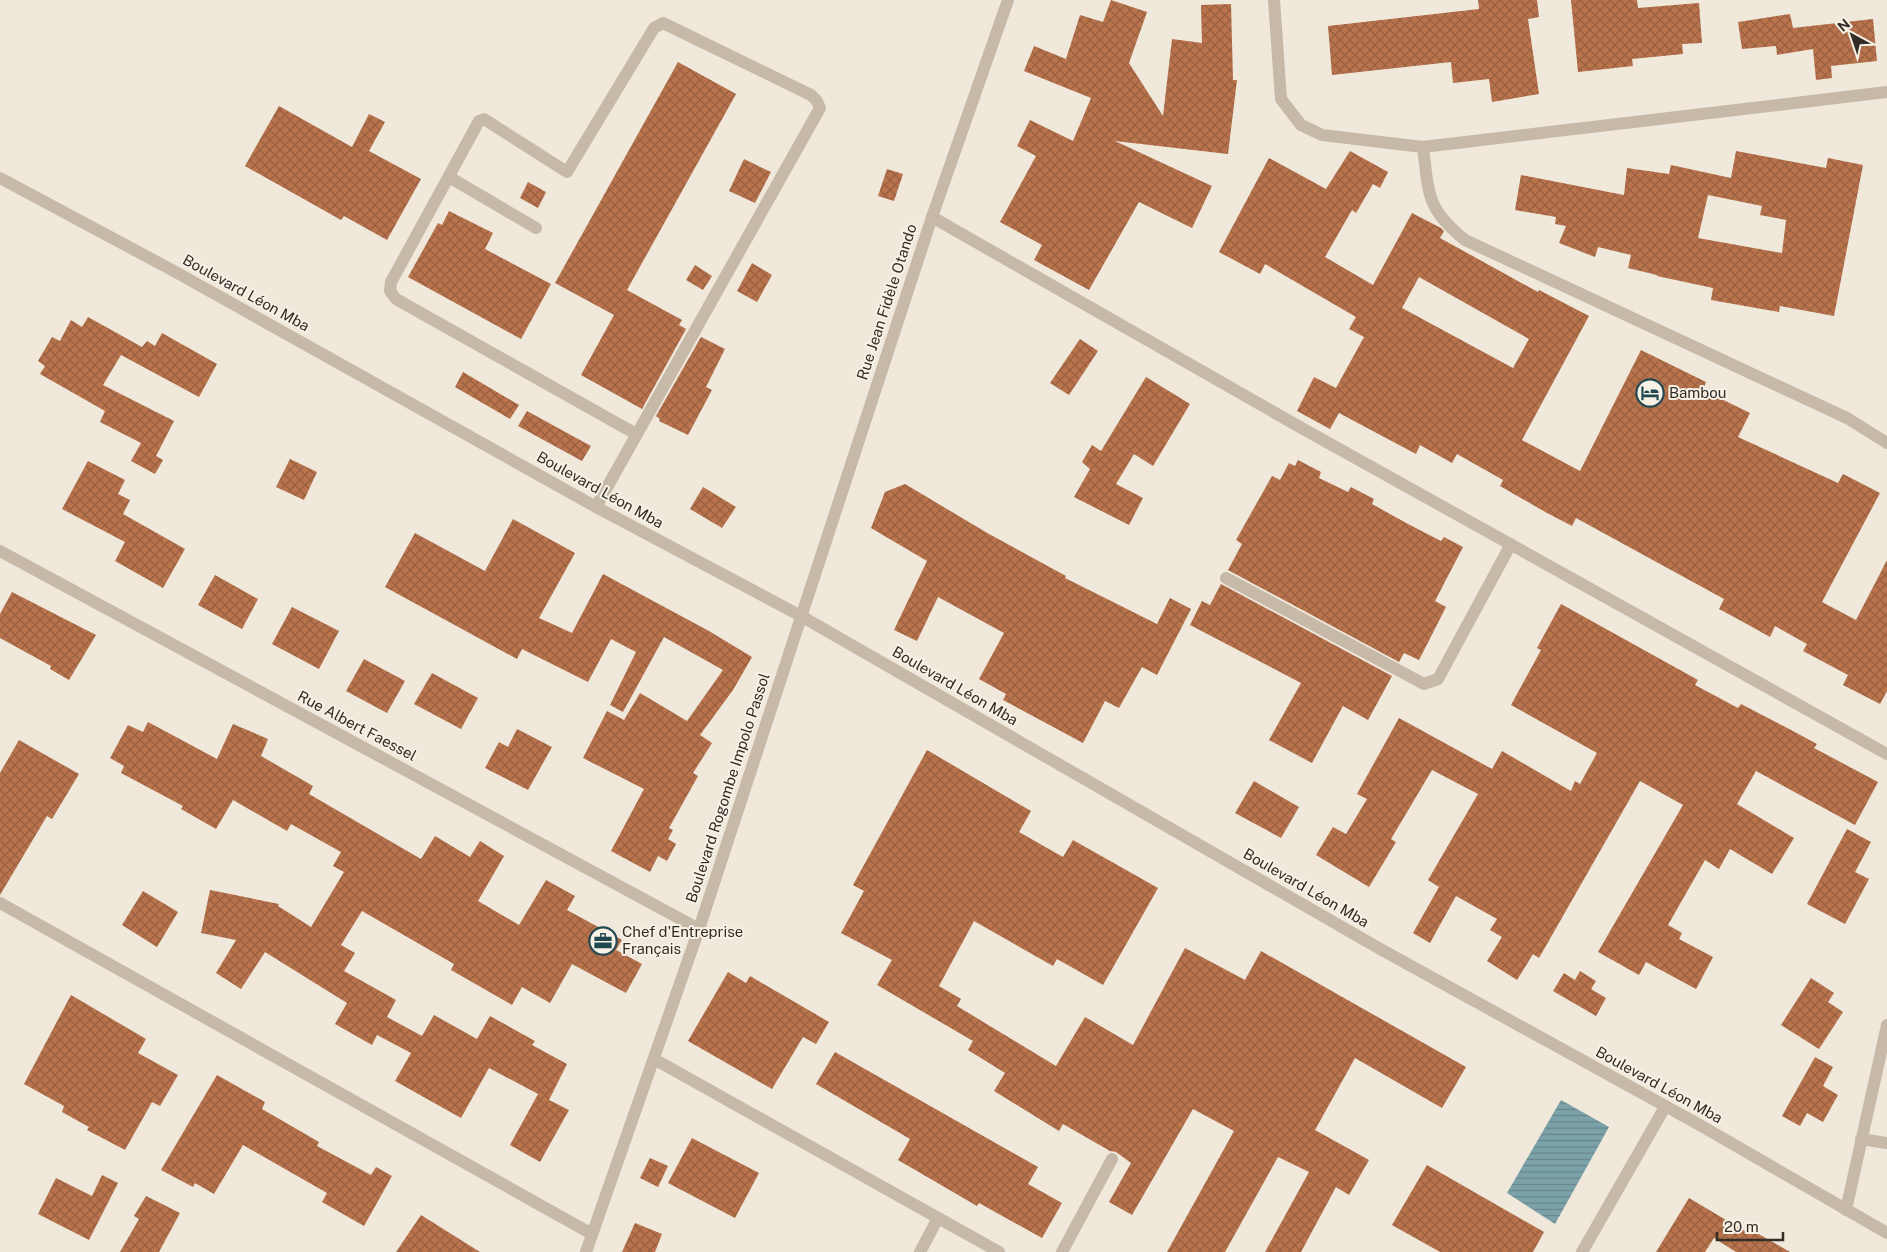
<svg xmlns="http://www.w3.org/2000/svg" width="1887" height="1252" font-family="'Public Sans',sans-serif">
<defs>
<pattern id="water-rules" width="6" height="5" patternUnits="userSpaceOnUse" patternTransform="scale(1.25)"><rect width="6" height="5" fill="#7ca2a9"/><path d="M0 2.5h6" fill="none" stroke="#66848a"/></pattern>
<pattern id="building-cross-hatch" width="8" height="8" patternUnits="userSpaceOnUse" patternTransform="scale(1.25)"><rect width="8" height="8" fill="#ba744d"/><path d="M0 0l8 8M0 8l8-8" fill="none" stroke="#985f40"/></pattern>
</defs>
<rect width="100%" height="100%" fill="#efe8db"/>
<!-- water -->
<path fill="url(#water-rules)" d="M 1561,1100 L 1609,1127 L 1555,1224 L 1507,1193 Z"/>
<!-- building -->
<g fill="url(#building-cross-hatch)" fill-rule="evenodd">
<path d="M 1111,0 L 1147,12 L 1129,63 L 1163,116 L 1172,39 L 1202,43 L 1201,5 L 1231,4 L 1233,80 L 1237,80 L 1228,154 L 1115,141 L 1212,186 L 1192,228 L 1139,202 L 1089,290 L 1034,260 L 1042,245 L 1000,222 L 1036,156 L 1017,146 L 1030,120 L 1073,141 L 1091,98 L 1024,71 L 1034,46 L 1066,59 L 1080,15 L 1103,22 Z"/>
<path d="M 1478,0 L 1537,0 L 1539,17 L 1528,19 L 1539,94 L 1492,102 L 1489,79 L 1453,83 L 1451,62 L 1332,75 L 1328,26 L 1479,9 Z"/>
<path d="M 1571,0 L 1637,0 L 1638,8 L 1699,3 L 1702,43 L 1682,44 L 1683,54 L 1632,59 L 1633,66 L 1578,72 Z"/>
<path d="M 1790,14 L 1793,28 L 1873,19 L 1877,61 L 1831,66 L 1832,78 L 1816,80 L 1813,49 L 1777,55 L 1776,46 L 1742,49 L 1738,22 Z"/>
<path d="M 678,62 L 736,94 L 627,290 L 682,320 L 679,325 L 686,329 L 642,409 L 581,375 L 614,315 L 555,283 Z"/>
<path d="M 279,106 L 352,147 L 369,114 L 385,122 L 369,151 L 421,179 L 387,240 L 344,216 L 341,220 L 245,166 Z"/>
<path d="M 1350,151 L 1388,172 L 1380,188 L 1373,184 L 1356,213 L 1352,210 L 1325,257 L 1373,285 L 1412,213 L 1441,228 L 1444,231 L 1440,238 L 1538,292 L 1539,290 L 1589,316 L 1522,440 L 1580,471 L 1641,350 L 1706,382 L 1703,390 L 1750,413 L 1738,437 L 1838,483 L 1843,474 L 1880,493 L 1822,602 L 1856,620 L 1887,560 L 1887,691 L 1880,704 L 1843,685 L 1848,675 L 1803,651 L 1807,644 L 1775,626 L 1770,637 L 1745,623 L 1719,609 L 1724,599 L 1576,518 L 1572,526 L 1547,513 L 1500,486 L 1503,480 L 1457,454 L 1452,463 L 1420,445 L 1416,454 L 1339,413 L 1330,429 L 1297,411 L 1314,377 L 1336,388 L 1364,337 L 1349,329 L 1356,317 L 1265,264 L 1260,274 L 1219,252 L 1269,158 L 1326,189 ZM 1419,277 L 1529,339 L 1513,368 L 1402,308 Z"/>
<path d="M 1736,151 L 1826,168 L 1828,158 L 1863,165 L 1834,316 L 1780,306 L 1779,312 L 1711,300 L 1713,288 L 1657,276 L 1657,275 L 1628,268 L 1631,255 L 1598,247 L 1595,257 L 1559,243 L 1566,226 L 1555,224 L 1556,217 L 1515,210 L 1521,175 L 1624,195 L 1627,168 L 1669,174 L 1671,165 L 1731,178 ZM 1708,195 L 1762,206 L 1760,215 L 1786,220 L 1782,253 L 1698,238 Z"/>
<path d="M 744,159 L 771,172 L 755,203 L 729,191 Z"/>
<path d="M 887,169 L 903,174 L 894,201 L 878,196 Z"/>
<path d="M 528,182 L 546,192 L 538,208 L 520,198 Z"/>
<path d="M 449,211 L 493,233 L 485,249 L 551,284 L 521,339 L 408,277 L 438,223 L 442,225 Z"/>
<path d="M 752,263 L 772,275 L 757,302 L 737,291 Z"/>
<path d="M 695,265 L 712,276 L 703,290 L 686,280 Z"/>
<path d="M 88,317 L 142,347 L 147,341 L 155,346 L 162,333 L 217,364 L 199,397 L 121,355 L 103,385 L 174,421 L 156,456 L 163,460 L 155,474 L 131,461 L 141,443 L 100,422 L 105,411 L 40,374 L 45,366 L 38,361 L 52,337 L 60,341 L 71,320 L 82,327 Z"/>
<path d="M 701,337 L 725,349 L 706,387 L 712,390 L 688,435 L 659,421 L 660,419 L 656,416 Z"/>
<path d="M 1080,339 L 1098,351 L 1069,395 L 1050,383 Z"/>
<path d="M 463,372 L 519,405 L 510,419 L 455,387 Z"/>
<path d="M 1146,377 L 1190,404 L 1153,466 L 1134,454 L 1116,484 L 1143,498 L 1129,525 L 1074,497 L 1090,469 L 1082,462 L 1092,445 L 1101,451 Z"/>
<path d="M 527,411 L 591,446 L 582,461 L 518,426 Z"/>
<path d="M 290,459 L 317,472 L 304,500 L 276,487 Z"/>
<path d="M 1298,460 L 1321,472 L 1319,478 L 1348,492 L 1351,487 L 1374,499 L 1372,504 L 1408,524 L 1441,541 L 1444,537 L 1463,547 L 1435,601 L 1446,607 L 1419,660 L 1404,653 L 1399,662 L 1228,570 L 1242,544 L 1236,540 L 1272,476 L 1280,480 L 1289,463 L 1295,466 Z"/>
<path d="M 88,461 L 125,480 L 118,494 L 130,500 L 123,514 L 185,549 L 163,588 L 115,561 L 125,542 L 62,509 Z"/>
<path d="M 905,484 L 989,534 L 1066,576 L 1065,578 L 1157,624 L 1170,598 L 1191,609 L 1157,675 L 1142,667 L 1119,708 L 1105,701 L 1083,743 L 1003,700 L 1006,694 L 979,679 L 1004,633 L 938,597 L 917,641 L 894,630 L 927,561 L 871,528 L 885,492 Z"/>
<path d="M 703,487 L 736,507 L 722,528 L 690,509 Z"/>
<path d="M 513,519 L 575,553 L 539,618 L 572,633 L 603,574 L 709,631 L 752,657 L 733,690 L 700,735 L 712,743 L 693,773 L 698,776 L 669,828 L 673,830 L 668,839 L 676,844 L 667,861 L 658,856 L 650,872 L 611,851 L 644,789 L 583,758 L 607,711 L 624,720 L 640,693 L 687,721 L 723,670 L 664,637 L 623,712 L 610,705 L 636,652 L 611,639 L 588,682 L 522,649 L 517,659 L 385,587 L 415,533 L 485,571 Z"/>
<path d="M 215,575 L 258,599 L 242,629 L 198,605 Z"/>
<path d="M 1221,584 L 1392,676 L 1368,720 L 1343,706 L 1312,763 L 1269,740 L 1301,683 L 1190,625 L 1202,601 L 1210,605 Z"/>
<path d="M 12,592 L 96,635 L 69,680 L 50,669 L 51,666 L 0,638 L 0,614 Z"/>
<path d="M 1561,604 L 1698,680 L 1695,685 L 1738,708 L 1741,704 L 1793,731 L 1817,744 L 1814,748 L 1878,782 L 1855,825 L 1756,771 L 1737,804 L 1794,838 L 1772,874 L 1730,849 L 1719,869 L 1705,860 L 1668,925 L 1682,933 L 1679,939 L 1713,957 L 1696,989 L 1646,962 L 1639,975 L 1598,952 L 1683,805 L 1640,781 L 1539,958 L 1533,954 L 1517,980 L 1487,961 L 1502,937 L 1490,930 L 1497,919 L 1456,896 L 1430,943 L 1413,933 L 1439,887 L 1428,880 L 1478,794 L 1432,770 L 1391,839 L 1396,842 L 1369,887 L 1316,855 L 1333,827 L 1346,834 L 1367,799 L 1357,794 L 1399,718 L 1492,769 L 1502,751 L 1571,791 L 1575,781 L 1580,784 L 1597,753 L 1511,705 L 1541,650 L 1537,648 Z"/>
<path d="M 292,607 L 339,631 L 319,669 L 272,644 Z"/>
<path d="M 364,659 L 405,681 L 387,713 L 346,691 Z"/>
<path d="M 432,673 L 478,698 L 461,729 L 414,704 Z"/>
<path d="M 148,722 L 217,759 L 233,724 L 268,739 L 261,756 L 313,786 L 309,794 L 421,859 L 435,836 L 470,857 L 480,841 L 504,856 L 478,901 L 519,925 L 546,880 L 575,896 L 567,910 L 622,940 L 616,950 L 642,964 L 626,993 L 572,964 L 550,1003 L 522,987 L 512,1005 L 451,970 L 454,964 L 362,911 L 341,945 L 355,953 L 344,971 L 396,1000 L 387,1017 L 422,1036 L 434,1015 L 477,1039 L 490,1016 L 535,1041 L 532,1045 L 567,1064 L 549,1100 L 569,1110 L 540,1162 L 510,1145 L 538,1094 L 489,1068 L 461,1118 L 395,1081 L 411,1053 L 377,1035 L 372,1045 L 335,1024 L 347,1003 L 265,952 L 241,989 L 216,973 L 236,940 L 201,933 L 210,890 L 279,904 L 278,906 L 311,927 L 344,872 L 333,866 L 341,852 L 291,824 L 287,831 L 233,800 L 216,829 L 181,809 L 183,806 L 121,773 L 124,766 L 110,758 L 128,725 L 143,732 Z"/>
<path d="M 517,729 L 552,747 L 528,790 L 485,768 L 499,742 L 508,747 Z"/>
<path d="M 19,740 L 79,774 L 52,819 L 47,816 L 0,895 L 0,773 Z"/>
<path d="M 927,750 L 1031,811 L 1019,832 L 1063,857 L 1073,840 L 1158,888 L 1103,985 L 1057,959 L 1053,966 L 974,921 L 939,986 L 961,999 L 957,1006 L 1056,1066 L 1085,1017 L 1133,1045 L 1185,948 L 1245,980 L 1261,951 L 1466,1067 L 1442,1108 L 1355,1058 L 1315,1130 L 1369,1160 L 1349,1195 L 1336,1187 L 1301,1252 L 1265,1252 L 1309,1172 L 1278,1157 L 1225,1252 L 1167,1252 L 1234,1131 L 1193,1109 L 1132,1215 L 1109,1202 L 1131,1163 L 1116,1152 L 1110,1151 L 1063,1124 L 1059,1131 L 994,1091 L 1005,1073 L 968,1050 L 973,1041 L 877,985 L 892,960 L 841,933 L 864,891 L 853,885 Z"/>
<path d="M 1254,781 L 1299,807 L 1281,838 L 1235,813 Z"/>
<path d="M 1847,829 L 1871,842 L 1855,872 L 1869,879 L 1845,924 L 1807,904 Z"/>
<path d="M 143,891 L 178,912 L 157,947 L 122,925 Z"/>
<path d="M 1580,971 L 1596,981 L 1591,989 L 1606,998 L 1596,1016 L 1553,991 L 1564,973 L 1575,980 Z"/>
<path d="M 728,972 L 746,983 L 750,976 L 829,1022 L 816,1044 L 803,1037 L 772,1089 L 688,1041 Z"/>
<path d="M 1811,978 L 1834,993 L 1828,1002 L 1843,1012 L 1819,1049 L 1781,1025 Z"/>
<path d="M 71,995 L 146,1039 L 138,1053 L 178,1075 L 160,1106 L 152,1102 L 125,1150 L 87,1130 L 89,1127 L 62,1112 L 64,1106 L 24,1084 Z"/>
<path d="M 835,1052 L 1038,1167 L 1028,1184 L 1062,1203 L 1042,1238 L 979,1203 L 977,1206 L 898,1160 L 910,1139 L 816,1084 Z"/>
<path d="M 1815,1057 L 1833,1067 L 1823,1086 L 1838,1095 L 1823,1122 L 1807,1113 L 1800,1126 L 1782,1116 Z"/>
<path d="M 217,1075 L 265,1102 L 262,1109 L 319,1142 L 317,1146 L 371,1175 L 376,1167 L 392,1176 L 364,1226 L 322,1202 L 327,1193 L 243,1145 L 214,1194 L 195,1183 L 193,1187 L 161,1170 Z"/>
<path d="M 692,1138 L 759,1173 L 735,1218 L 668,1183 Z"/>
<path d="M 650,1158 L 668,1166 L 658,1187 L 640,1178 Z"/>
<path d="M 1427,1165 L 1544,1232 L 1533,1252 L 1440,1252 L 1392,1225 Z"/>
<path d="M 102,1175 L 118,1183 L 89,1240 L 38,1214 L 56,1178 L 92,1196 Z"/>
<path d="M 146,1196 L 180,1213 L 159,1252 L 120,1252 L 139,1219 L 134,1216 Z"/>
<path d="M 1689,1198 L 1748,1233 L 1750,1229 L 1790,1252 L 1736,1252 L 1714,1238 L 1705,1252 L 1656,1252 Z"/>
<path d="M 421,1215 L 480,1252 L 396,1252 Z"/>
<path d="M 635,1223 L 662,1234 L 655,1252 L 622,1252 Z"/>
</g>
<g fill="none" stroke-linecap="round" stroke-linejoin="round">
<!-- minor -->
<g stroke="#c6b9a8" stroke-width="12">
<path d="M 1274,0 L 1281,99 L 1301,125 L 1322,135 L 1423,147 L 1887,92"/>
<path d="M 1423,147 C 1429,195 1426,208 1465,240 L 1847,418 L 1887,443"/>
<path d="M 449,177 L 536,228"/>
<path d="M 0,178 L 172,270 L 596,507 L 801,616 L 1382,950 L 1698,1124 L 1887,1233"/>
<path d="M 932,217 L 1298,426 L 1887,754"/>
<path d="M 596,507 L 820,108 L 817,101 L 811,95 L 663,23 L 654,28 L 567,172 L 484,119 L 479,121 L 391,282 L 390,291 L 396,299 L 636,434"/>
<path d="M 0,551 L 699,929"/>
<path d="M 1226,578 L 1424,684 L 1438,679 L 1511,544"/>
<path d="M 0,903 L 592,1234"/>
<path d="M 654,1059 L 999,1252"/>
<path d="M 1861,1139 L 1887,1143"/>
<path d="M 1846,1210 L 1887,1025"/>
<path d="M 586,1252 L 699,929 L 932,217 L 1008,0"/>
<path d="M 920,1252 L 938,1218"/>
<path d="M 1062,1252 L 1112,1159"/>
<path d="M 1582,1252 L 1665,1107"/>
</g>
</g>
<!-- icons -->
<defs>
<g id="hotel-ring" transform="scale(1.4375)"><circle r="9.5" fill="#f7f1e6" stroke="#214850" stroke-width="1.5"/><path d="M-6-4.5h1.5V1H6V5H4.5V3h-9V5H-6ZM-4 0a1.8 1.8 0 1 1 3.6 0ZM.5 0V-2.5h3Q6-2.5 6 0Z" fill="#214850"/></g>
<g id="office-ring" transform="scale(1.4375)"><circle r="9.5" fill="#f7f1e6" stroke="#214850" stroke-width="1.5"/><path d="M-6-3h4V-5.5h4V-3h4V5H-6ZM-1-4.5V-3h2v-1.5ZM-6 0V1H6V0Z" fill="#214850"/></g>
</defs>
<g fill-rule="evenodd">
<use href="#hotel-ring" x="1650" y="393"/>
<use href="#office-ring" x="603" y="941"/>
</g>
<g text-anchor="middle" stroke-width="4" stroke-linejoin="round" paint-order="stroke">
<!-- street labels -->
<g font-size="15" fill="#332c27" stroke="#f7f1e6">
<text transform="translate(246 293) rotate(29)" y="5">Boulevard Léon Mba</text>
<text transform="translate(887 302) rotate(-72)" y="5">Rue Jean Fidèle Otando</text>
<text transform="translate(600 490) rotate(29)" y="5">Boulevard Léon Mba</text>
<text transform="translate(955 686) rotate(30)" y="5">Boulevard Léon Mba</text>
<text transform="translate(357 726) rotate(28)" y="5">Rue Albert Faessel</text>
<text transform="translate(728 788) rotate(-72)" y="5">Boulevard Rogombe Impolo Passol</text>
<text transform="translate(1306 888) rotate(30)" y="5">Boulevard Léon Mba</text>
<text transform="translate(1659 1085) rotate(29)" y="5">Boulevard Léon Mba</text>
</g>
<!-- poi labels -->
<g font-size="15" fill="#332c27" stroke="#f7f1e6" text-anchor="start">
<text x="1669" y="398">Bambou</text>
<text x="622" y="937">Chef d'Entreprise<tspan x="622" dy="17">Français</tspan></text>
</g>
</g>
<!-- north arrow -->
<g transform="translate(1852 35) rotate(320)" stroke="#f7f1e6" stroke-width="4" paint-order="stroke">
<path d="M0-4L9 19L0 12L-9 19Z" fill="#332c27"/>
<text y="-8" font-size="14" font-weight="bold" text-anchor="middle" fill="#332c27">N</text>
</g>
<!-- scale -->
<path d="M1717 1232v8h66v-8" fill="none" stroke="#332c27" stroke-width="2.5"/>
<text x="1724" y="1232" font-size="15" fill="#332c27" stroke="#f7f1e6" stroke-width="4" paint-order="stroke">20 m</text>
</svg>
